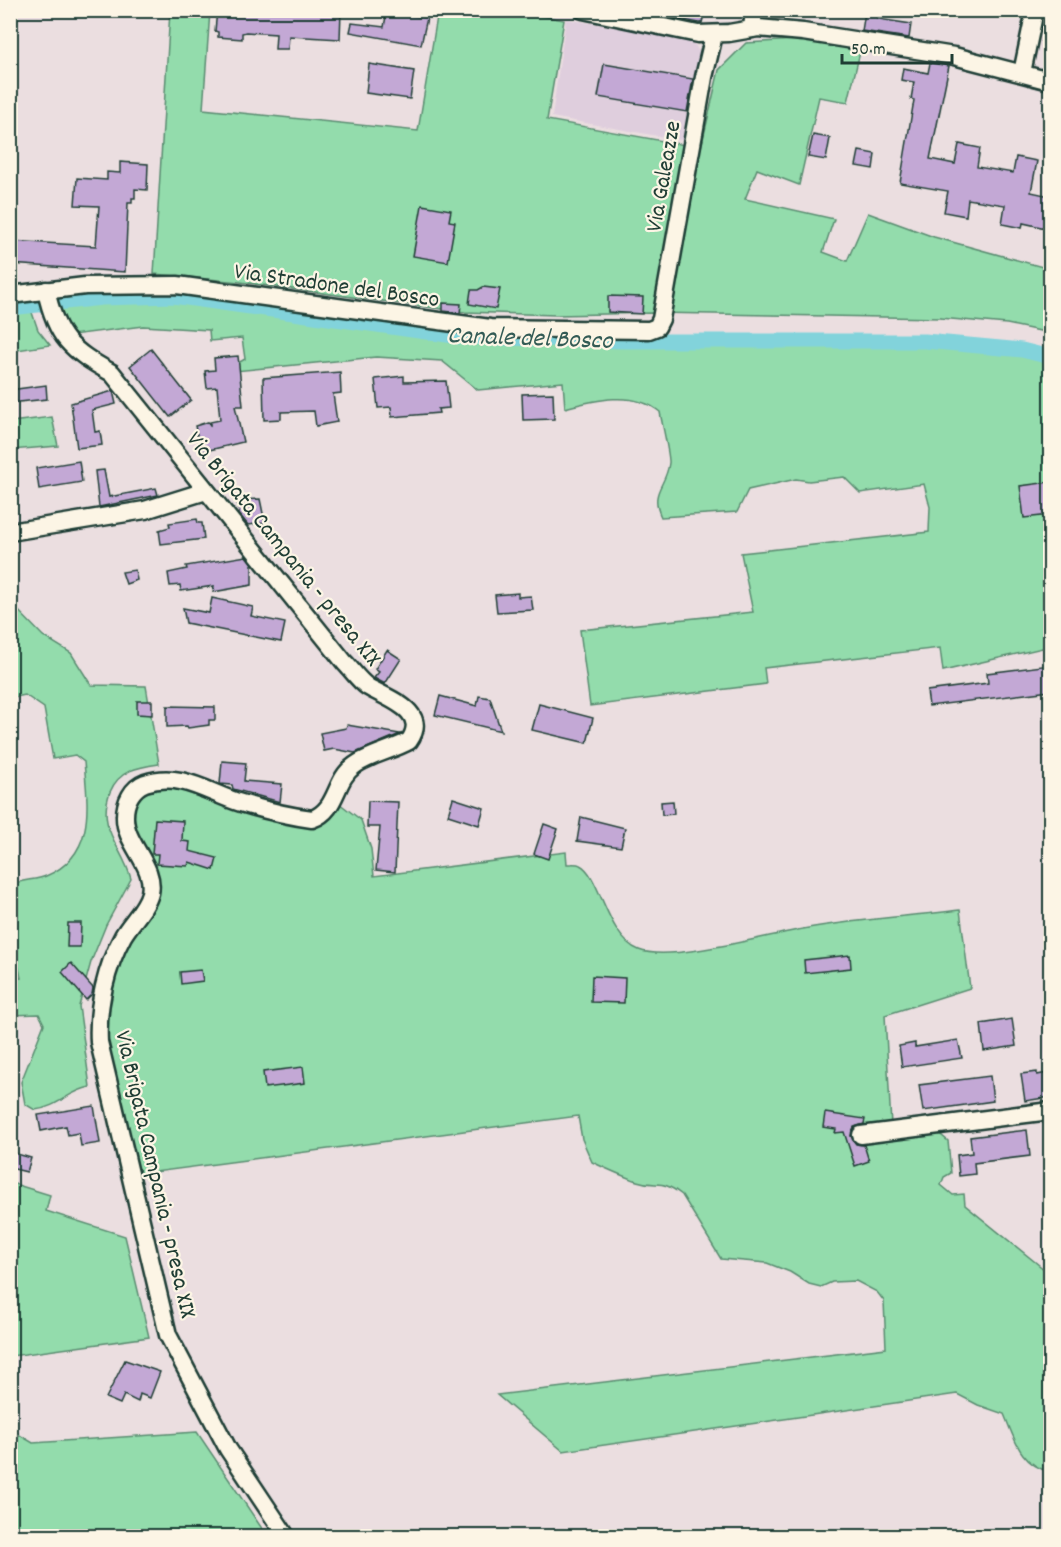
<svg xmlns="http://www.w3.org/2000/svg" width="1061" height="1547" font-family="Dekko,sans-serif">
<rect width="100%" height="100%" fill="#ebdee0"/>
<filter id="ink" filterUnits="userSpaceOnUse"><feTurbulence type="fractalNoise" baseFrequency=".0167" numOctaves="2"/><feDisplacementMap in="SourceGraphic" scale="12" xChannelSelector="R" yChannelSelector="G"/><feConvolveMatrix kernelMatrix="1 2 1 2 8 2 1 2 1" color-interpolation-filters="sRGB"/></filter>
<g filter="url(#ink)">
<!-- built -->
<path fill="#dfcedd" d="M 566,19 L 692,40 L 701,55 L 686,141 L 552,117 Z"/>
<!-- green -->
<g fill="#93dcac" stroke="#598c70" stroke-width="1.5">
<path d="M 170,11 L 210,11 L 203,109 L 418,131 L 438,11 L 516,11 L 564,20 L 547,120 L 701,148 L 719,70 L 746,43 L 794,40 L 861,48 L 848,102 L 819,97 L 799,185 L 757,169 L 745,199 L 834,219 L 823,252 L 847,261 L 868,213 L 934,237 L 1050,269 L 1050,333 L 1007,324 L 940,318 L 655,313 L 556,315 L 465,312 L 240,282 L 154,274 Z"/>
<path d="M 147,295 L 504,336 L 655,335 L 939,340 L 1004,345 L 1050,355 L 1050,551 L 1046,552 L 1047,647 L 943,671 L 940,648 L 764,668 L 766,684 L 590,706 L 580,630 L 753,612 L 741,553 L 929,532 L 930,507 L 924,484 L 860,493 L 844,477 L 809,481 L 796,479 L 748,490 L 737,512 L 661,517 C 649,491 666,487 669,463 C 670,457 662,423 660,412 C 634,390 594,400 565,408 L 563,382 L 478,390 L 442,361 L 376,357 L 235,371 L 238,363 L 245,359 L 242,338 L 210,341 L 209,330 L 143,326 L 72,335 L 50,299 Z"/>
<path d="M 28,301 L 38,330 L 50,345 L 11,351 L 11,304 Z"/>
<path d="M 52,417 L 58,446 L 11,450 L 11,422 Z"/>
<path d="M 11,603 L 43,636 L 71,653 L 91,685 L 146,686 L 159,764 C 138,767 119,770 110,792 C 96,829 123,847 131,879 L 106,925 L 91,962 L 79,1006 L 90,1087 C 68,1091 59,1107 35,1110 L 25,1104 L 21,1082 L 44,1024 L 39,1014 L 11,1015 L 11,979 L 21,978 L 11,932 L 11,886 C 18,879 35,881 46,876 C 96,855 88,806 84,762 L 75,755 L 53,759 L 44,708 L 25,695 L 11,698 Z"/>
<path d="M 143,788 L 175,788 L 227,805 L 289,820 L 335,800 L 361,820 L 371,849 L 374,876 L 566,852 L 567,864 C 571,864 577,863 580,865 C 600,874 607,938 639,950 C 673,963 774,933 814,927 C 862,919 912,916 960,910 L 970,988 L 885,1015 L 891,1125 L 936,1131 L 948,1141 L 951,1173 L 944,1177 L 941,1185 L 953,1195 L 964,1194 L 965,1205 L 1050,1274 L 1050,1472 C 1020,1464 1015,1440 1004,1414 L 978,1405 L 957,1394 L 563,1451 L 497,1395 L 886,1348 L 884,1301 L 877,1292 L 856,1281 L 832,1282 L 821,1287 L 809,1284 L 790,1272 L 767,1263 L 721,1259 L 682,1195 C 661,1178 658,1188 637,1181 C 622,1176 607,1169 592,1162 L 582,1139 L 578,1116 L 132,1175 L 107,1061 L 103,995 L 148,895 L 128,818 Z"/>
<path d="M 11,1183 L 50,1195 L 46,1211 L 125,1236 L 149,1337 L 11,1356 Z"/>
<path d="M 11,1430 L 33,1443 L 197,1432 L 267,1536 L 11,1536 Z"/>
</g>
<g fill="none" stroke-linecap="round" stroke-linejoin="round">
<!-- canal -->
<path stroke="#82d3db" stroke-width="15" d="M 10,308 L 102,298 L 173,296 L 461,337 L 624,341 L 925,341 L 1022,350 L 1050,357"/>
</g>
<!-- building -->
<g fill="#c3a8d5" stroke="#1f3d34" stroke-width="1.5">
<path d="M 217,10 L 341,11 L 340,39 L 289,36 L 288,49 L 275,49 L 276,34 L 246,32 L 242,33 L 242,39 L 218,37 L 218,32 L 215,31 Z"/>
<path d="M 659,10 L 705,10 L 702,23 L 699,23 L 659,15 Z"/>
<path d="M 387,11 L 427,18 L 421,45 L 350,32 L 352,23 L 384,27 Z"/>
<path d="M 865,12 L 879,14 L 878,19 L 911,24 L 909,38 L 862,31 Z"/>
<path d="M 930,63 L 949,66 L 930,159 L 955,164 L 959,144 L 980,148 L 977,167 L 1013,173 L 1016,157 L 1037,161 L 1031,192 L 1050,196 L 1050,229 L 1023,223 L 1022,228 L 1002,224 L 1005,205 L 968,199 L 966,216 L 944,212 L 948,191 L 900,183 L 914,100 L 911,99 L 914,82 L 901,80 L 903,68 L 928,73 Z"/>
<path d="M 369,64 L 414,71 L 410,99 L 366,93 Z"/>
<path d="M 604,64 L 693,79 L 687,112 L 598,97 Z"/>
<path d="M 813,135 L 830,138 L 826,160 L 808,157 Z"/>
<path d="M 859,151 L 875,154 L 873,169 L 856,166 Z"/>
<path d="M 120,162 L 148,164 L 147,190 L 135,189 L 135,198 L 132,198 L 132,203 L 128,203 L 125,272 L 10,264 L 11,241 L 96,246 L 99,206 L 75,205 L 77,178 L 107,180 L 107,172 L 120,173 Z"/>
<path d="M 422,205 L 451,210 L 449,221 L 455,222 L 448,262 L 413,256 Z"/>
<path d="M 483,287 L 500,289 L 496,309 L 469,304 L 471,290 L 478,290 Z"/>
<path d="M 608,296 L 643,297 L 642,314 L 608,312 Z"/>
<path d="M 443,303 L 461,304 L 460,313 L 443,311 Z"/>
<path d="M 151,349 L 191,400 L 170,417 L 130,366 Z"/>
<path d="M 238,356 L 243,406 L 235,406 L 243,442 L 201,452 L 195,426 L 208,422 L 210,425 L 210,422 L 220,420 L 217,387 L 207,388 L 205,371 L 215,370 L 214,358 Z"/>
<path d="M 340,372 L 341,393 L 333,394 L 337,422 L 316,426 L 314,411 L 281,412 L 281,419 L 264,420 L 263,378 Z"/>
<path d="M 404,376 L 404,382 L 446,381 L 449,408 L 438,409 L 439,413 L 392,417 L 391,407 L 378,408 L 375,379 Z"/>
<path d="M 46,385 L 47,399 L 10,403 L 10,390 Z"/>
<path d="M 113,391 L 116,404 L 92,410 L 95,432 L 100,431 L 102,445 L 77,448 L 71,403 Z"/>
<path d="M 553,393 L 554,419 L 523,420 L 522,394 Z"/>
<path d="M 79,461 L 82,482 L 39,489 L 36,468 Z"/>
<path d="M 104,470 L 109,497 L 156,488 L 158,495 L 99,507 L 95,471 Z"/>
<path d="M 1050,482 L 1050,515 L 1024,518 L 1020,486 Z"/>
<path d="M 260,499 L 265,523 L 248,525 L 239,514 L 237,500 Z"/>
<path d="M 197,519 L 198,523 L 202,523 L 204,539 L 161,544 L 159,530 L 170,527 L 169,523 Z"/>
<path d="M 246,556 L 252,564 L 252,585 L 213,592 L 214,586 L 181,591 L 180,585 L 170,586 L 168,573 L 187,569 L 186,566 Z"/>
<path d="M 135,570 L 137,580 L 126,584 L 122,572 Z"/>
<path d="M 518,593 L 518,597 L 531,596 L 533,610 L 497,612 L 495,595 Z"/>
<path d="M 212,598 L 253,607 L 251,616 L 285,623 L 281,642 L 186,623 L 183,608 L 209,613 Z"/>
<path d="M 387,650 L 401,659 L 385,684 L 374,678 L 379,672 L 375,669 Z"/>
<path d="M 1050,665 L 1050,691 L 929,706 L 927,691 L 988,683 L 987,673 Z"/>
<path d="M 440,696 L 477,706 L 479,696 L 490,698 L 501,731 L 435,715 Z"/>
<path d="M 137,701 L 152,701 L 152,715 L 137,714 Z"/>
<path d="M 539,704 L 593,718 L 587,743 L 532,730 Z"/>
<path d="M 167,706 L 215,707 L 215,720 L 209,720 L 209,725 L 188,728 L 187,726 L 167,727 Z"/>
<path d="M 347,725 L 400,734 L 355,753 L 334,749 L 324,751 L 320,733 L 346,728 Z"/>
<path d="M 222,761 L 246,763 L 244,781 L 282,784 L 280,802 L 233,789 L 232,785 L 220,784 Z"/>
<path d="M 453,798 L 484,808 L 479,825 L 448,815 Z"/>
<path d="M 368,801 L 398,802 L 395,872 L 376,870 L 380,827 L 367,827 Z"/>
<path d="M 673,801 L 674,814 L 662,815 L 661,802 Z"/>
<path d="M 581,817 L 625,828 L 621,847 L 577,841 Z"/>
<path d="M 155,819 L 183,821 L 182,841 L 190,842 L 189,851 L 217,858 L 214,870 L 189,862 L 188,866 L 157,864 L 158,854 L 152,854 Z"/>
<path d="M 544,824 L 558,829 L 548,859 L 534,854 Z"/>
<path d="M 68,923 L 81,923 L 80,947 L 67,947 Z"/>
<path d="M 850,955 L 851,968 L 805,973 L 804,960 Z"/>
<path d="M 71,963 L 93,988 L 92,994 L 86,1000 L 62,972 Z"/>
<path d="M 201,970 L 203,981 L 181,984 L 180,972 Z"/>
<path d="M 592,976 L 625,978 L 624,1003 L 591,1002 Z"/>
<path d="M 1012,1019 L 1016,1046 L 984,1051 L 981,1024 Z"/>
<path d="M 958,1040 L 962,1058 L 902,1067 L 899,1046 L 915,1043 L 915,1047 Z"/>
<path d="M 303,1067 L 305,1083 L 265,1088 L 263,1072 Z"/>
<path d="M 1037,1072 L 1037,1075 L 1048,1073 L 1050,1097 L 1025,1101 L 1021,1074 Z"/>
<path d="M 990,1076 L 993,1101 L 923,1111 L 919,1085 Z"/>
<path d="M 94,1106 L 100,1143 L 81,1146 L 79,1133 L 68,1135 L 66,1126 L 41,1131 L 38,1115 Z"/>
<path d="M 825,1113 L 865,1119 L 864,1124 L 854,1127 L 851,1136 L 856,1144 L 864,1145 L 869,1161 L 855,1166 L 844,1132 L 835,1133 L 836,1129 L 823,1127 Z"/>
<path d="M 1027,1130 L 1030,1156 L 974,1163 L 975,1174 L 959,1176 L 957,1155 L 972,1153 L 970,1137 Z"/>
<path d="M 10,1152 L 31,1158 L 27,1172 L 10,1168 Z"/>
<path d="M 125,1360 L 160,1372 L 150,1398 L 140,1394 L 138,1402 L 124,1395 L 120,1404 L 106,1398 Z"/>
</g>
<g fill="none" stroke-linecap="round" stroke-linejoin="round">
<!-- minor casing -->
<g stroke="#1f3d34" stroke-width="21">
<g id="minor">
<path d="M 583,10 L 698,34 L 729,33 L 758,28 L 803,32 L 954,56 L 1050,81"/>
<path d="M 752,29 L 754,10"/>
<path d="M 1022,73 L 1035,10"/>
<path d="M 46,290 C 56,338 71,350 112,373 L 345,663 C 352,670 359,681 368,687 C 388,699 430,711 409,741 C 393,750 368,755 354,766 C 334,780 338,810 312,819 C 289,816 264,810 241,803 C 208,793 181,771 145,783 C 132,788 125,802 125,816 C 124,844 156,865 150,893 C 146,909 131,922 123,936 C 106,967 97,1006 99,1042 L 168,1335 L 228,1449 L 286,1536"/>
<path d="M 10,295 L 85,286 L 177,285 L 490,328 L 649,330 L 657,327 L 661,319 L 704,77 L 714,35"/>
<path d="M 10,532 L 145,510 L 206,491"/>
<path d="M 861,1135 L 1050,1111"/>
</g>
</g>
<!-- minor -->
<use href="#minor" stroke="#fcf5e5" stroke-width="16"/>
</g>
</g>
<g text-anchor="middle" stroke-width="4.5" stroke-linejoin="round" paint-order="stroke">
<!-- street labels -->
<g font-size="24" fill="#1f3d34" stroke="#fcf5e5">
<text transform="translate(662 176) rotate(-80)" y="8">Via Galeazze</text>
<text transform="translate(337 284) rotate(8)" y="8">Via Stradone del Bosco</text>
<text transform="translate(285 548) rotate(51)" y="8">Via Brigata Campania - presa XIX</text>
<text transform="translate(157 1174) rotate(77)" y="8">Via Brigata Campania - presa XIX</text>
</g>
<!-- water labels -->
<g font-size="26" font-style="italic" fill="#335b55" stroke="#fcf5e5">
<text transform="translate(530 336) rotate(2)" y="9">Canale del Bosco</text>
</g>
</g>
<!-- margin -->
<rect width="1061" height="1547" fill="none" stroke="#fcf5e5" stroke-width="36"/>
<rect x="18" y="18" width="1025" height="1511" fill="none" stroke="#1f3d34" stroke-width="2" filter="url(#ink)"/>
<!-- scale -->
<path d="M842 54v9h110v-9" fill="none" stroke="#1f3d34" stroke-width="3"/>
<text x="851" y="54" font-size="18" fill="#1f3d34" stroke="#fcf5e5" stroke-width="4.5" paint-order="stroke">50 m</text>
</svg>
